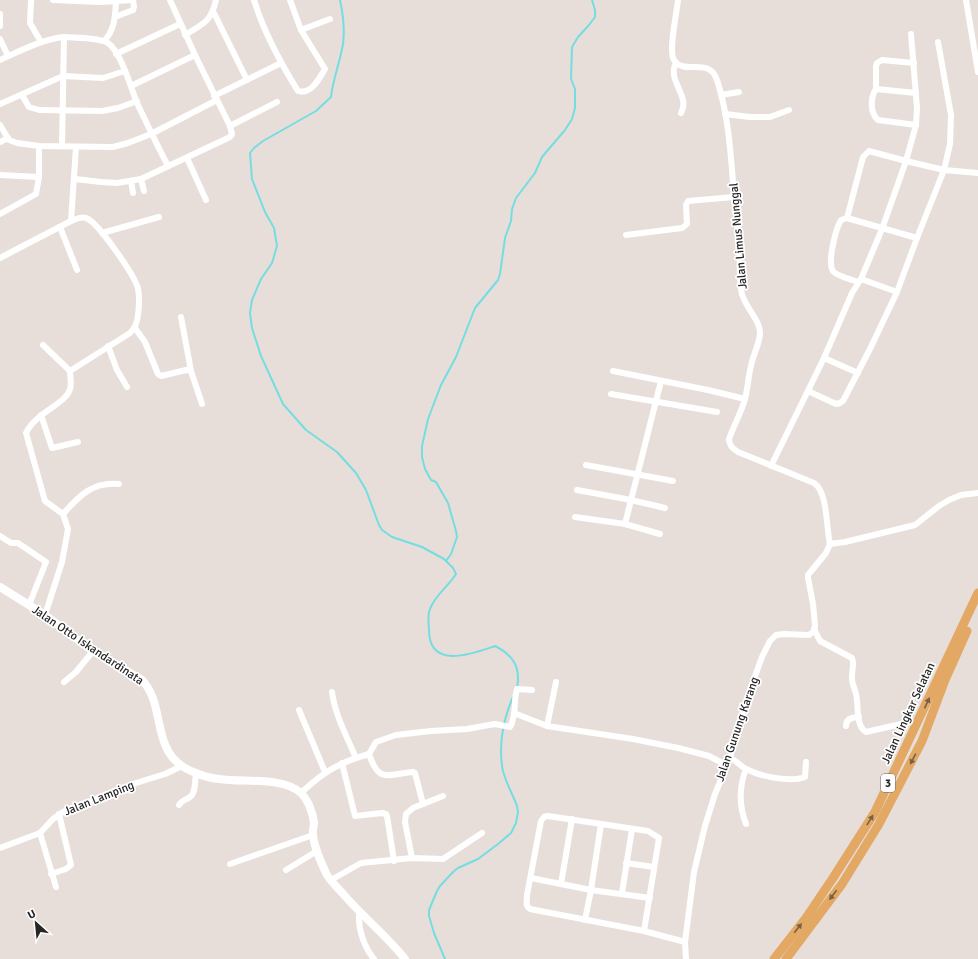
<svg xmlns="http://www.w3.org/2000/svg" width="978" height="959" font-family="Signika,sans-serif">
<rect width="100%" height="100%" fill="#e8ded9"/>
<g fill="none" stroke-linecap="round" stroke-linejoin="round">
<!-- stream -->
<g stroke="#74dde2" stroke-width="2">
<path d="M 340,0 C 343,14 345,29 343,44 C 340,62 333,79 331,97 L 316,111 L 263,141 L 254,148 L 250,153 L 252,179 L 265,212 L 274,228 L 277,246 L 272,263 L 261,279 L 252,300 L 250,313 L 252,328 L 261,356 L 283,404 L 306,430 L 337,452 L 356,473 L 366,490 L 379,525 L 382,530 L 392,537 L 422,547 L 444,559 L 453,568 L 456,574 C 448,587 435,595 430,609 C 427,615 429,624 429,630 C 429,670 472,654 495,646 C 513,655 521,667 517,688"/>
<path d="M 446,561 L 451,554 L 457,537 L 456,531 L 448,503 L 436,482 L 431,480 L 425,469 L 422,457 L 422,446 L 428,419 L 441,385 L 456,357 L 475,308 L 498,280 L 500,274 L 505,238 L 511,221 L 512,209 L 516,198 L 535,173 L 542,157 L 565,130 L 572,119 L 575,108 L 575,89 L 571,79 L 572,47 L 578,37 L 589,25 L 595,17 L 595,10 L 592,0"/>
<path d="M 445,959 L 434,933 L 429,916 L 429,910 L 437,891 L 440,886 L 453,872 L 458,868 L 478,859 L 498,844 L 511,833 L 516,823 L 518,812 L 517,806 C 513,795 506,783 503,771 C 498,747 503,719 513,697"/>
</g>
<!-- street -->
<g stroke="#fff" stroke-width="6">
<path d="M 31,0 L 30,23 L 41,42"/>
<path d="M 53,0 L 100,2 L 133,0"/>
<path d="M 170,0 L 195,55 L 230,126"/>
<path d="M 254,0 C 264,33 280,62 298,91 C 311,95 319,79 325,69 L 301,30 L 290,0"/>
<path d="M 678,0 C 677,12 668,51 674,60 C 684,76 709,56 717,80 C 729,117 731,157 734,196 C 735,210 738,224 739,238 C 740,256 739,273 741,290 C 743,306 761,320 760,334 C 759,345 753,355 751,366 C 748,377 748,388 745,399 C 741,413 734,425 729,439 C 729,445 733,449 738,452 L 814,483 C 828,492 826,528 830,544 L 845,542 L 915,525 L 939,506 L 949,500 L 961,495 L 978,493"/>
<path d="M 966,0 L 978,72"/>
<path d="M 213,11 L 247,80"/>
<path d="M 0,14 L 0,26"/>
<path d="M 115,17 L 133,10 L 134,7 L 133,0"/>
<path d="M 301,30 L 330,19"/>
<path d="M 185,35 C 203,24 211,22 216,0"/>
<path d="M 0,39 L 8,56"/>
<path d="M 104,41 C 115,30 115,16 116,2"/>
<path d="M 116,54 L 180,24"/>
<path d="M 0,60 C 20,51 40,40 63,37 C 70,37 77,38 84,38 C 92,39 101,39 108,43 C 121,52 131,88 137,103 C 147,124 157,145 168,166"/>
<path d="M 676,63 C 669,76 680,87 683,100 C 684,104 683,109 681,113"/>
<path d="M 131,86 L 195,55"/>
<path d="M 876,89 L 876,66 L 877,63 L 882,60 L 914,63"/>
<path d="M 22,95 L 29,107 L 39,110 L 102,111 L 118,108 L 137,101"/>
<path d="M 721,95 L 739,92"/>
<path d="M 214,96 L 281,63"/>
<path d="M 0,104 L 63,76 L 103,78 L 125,71"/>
<path d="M 725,114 L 750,117 L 770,117 L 789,110"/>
<path d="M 0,125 L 9,140 L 17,143 L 39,146 L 113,147 L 128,143 L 151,134 L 217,100"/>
<path d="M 916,125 L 878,120 C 870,113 870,98 876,89 L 916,93"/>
<path d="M 0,142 L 8,138"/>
<path d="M 62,146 L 64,37"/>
<path d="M 187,158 L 206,200"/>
<path d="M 0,175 L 39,177"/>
<path d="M 75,179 L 101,182 L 117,183 L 141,179 L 230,137 L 232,134 L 230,126 L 277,102"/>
<path d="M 141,179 L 144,191"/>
<path d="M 131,181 L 133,193"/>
<path d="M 0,214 L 36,194 L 39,177 L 39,146"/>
<path d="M 847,218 L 863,157 L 869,151 L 906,161 L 944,170 L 978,173"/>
<path d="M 60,227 L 77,270"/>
<path d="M 102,233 L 159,217"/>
<path d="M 626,235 L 682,228 L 687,224 L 686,205 L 688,201 L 734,197"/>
<path d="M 0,258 L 71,221 L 76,147"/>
<path d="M 861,279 L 897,292"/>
<path d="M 858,282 C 853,280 836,276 833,271 C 827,262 836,228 841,220 L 847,218 L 917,238"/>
<path d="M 181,317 L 191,371 L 202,404"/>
<path d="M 135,328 L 145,342 L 158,374 L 161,376 L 186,370 L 191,371"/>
<path d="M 43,345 L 70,371"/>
<path d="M 108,346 L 117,370 L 127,387"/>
<path d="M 824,358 L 858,373"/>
<path d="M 613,371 L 708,390 L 745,399"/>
<path d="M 808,391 L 836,404 L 840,403 L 843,401 L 870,349 L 897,292 L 917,238 L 944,170 L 950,144 L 951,115 L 938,42"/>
<path d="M 611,394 L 717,412"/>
<path d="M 41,415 L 52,448 L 78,442"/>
<path d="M 586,465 L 673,481"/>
<path d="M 771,466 L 824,358 L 852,293 L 861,279 L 882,229 L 906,161 L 916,125 L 917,108 L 911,34"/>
<path d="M 577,490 L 631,500 L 665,508"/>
<path d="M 63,514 C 79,496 93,481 119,484"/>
<path d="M 575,517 L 625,524 L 661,381"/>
<path d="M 625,524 L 660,534"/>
<path d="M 0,536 L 11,543 L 18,543 L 46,562 L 29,605"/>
<path d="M 45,615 L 62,562 L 68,529 L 63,514 L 45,501 L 26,433 C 35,413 66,404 70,389 C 72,383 70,377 70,371 L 130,333 C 132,331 134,329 135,326 C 139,319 140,297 138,289 C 136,277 97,221 86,218 C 81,216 76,219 71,221"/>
<path d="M 814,629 L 820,641 L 852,658 C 855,665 851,672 852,679 C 852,684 855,689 856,694 C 859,706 855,725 866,732 L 901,724"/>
<path d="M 64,682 L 76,672 L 93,651"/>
<path d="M 332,692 C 335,715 347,737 356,758"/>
<path d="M 299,710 L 325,772"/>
<path d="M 514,713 L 547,726 L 633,739 L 678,748 L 709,756 L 726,765"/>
<path d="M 547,726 L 556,682"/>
<path d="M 846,726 C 846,719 852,717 859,717"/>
<path d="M 730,758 C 736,760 740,766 746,769 C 760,776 790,783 805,777 L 806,762"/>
<path d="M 342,763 L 355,816 L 382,813 L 386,814 L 387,816 L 394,861"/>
<path d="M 301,793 C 323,772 340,762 369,754"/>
<path d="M 423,804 L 415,773 L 413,772 C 387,774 379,784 369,754 L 376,742 L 396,735 L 431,731 L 467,729 L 495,724 L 510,727 C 517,716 513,701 517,689 L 532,690"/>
<path d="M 179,805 C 182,800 186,800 190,797 C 196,793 195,779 196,772"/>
<path d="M 746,824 C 739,806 739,787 746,769"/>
<path d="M 40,833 L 56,887"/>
<path d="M 0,848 L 40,833 L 53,819 L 63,812 L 136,783 L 165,774 L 182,766"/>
<path d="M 412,858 L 405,822 L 406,814 L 413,808 L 443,796"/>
<path d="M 626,863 L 654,867"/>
<path d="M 230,864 L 313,835"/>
<path d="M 286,870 L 317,851"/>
<path d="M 51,874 L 66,869 L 71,865 L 59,814"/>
<path d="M 531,878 L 591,890 L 650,898"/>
<path d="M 331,880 L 361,863 L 412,858 L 443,859 L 482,833"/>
<path d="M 561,884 L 572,819"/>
<path d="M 622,893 L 632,829"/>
<path d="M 359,913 C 358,929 364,947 374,959"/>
<path d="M 585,920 L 591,890 L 601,824"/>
<path d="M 644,931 L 659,838 L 648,831 L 548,816 L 544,817 L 541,821 L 527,895 C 527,901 525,906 530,909 L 644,931 L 685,942"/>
<path d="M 686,959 L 685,942 L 694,872 L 705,826 L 715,794 L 730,758 L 747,698 L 762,657 L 770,641 L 776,635 L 783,634 L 809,635 L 814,631 L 815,625 L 813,604 L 808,578 L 808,575 L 826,553 L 830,544"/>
</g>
<!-- secondary -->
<path stroke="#fff" stroke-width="8" d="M 0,587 L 45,615 L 93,651 L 142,680 C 165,704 152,746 182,766 C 191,772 207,778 219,779 C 243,783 282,776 301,793 C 308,800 313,813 314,823 C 314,827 312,831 313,835 C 314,846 322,865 327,875 C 332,883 339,889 345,896 C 364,918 387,936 405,959"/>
<!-- primary -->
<g stroke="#e2a864" stroke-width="9">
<path d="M 774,959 L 806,918 L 833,878 L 875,812 L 978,593"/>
<path d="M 786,959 L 842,884 L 879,824 L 922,741 L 945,680 L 967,631"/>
</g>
</g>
<!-- one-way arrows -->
<defs><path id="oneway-solid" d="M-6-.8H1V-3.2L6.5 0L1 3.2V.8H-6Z"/></defs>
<g fill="#7b6042">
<use href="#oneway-solid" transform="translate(927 703) rotate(-65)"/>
<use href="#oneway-solid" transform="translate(913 759) rotate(118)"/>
<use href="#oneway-solid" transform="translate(870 820) rotate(-58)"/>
<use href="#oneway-solid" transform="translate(833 895) rotate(127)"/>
<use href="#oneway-solid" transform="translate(798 928) rotate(-52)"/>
</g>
<g text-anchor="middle" stroke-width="3.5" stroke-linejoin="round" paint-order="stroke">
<!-- shield labels -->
<rect fill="#fff" stroke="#676767" stroke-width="1" x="881" y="774" width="14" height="18" rx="3"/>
<g font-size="11" font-weight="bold" fill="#262626">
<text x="888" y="787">3</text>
</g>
<!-- street labels -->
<g font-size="12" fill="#262626" stroke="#fff">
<text transform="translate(738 236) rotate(-95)" y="4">Jalan Limus Nunggal</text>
<text transform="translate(88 645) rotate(34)" y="4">Jalan Otto Iskandardinata</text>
<text transform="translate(908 713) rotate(-65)" y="4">Jalan Lingkar Selatan</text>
<text transform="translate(737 729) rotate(-71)" y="4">Jalan Gunung Karang</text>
<text transform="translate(99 798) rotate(-22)" y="4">Jalan Lamping</text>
</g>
</g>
<!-- north arrow -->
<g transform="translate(36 923) rotate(333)" stroke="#ffffff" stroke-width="3" paint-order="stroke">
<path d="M0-3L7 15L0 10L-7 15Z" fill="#262626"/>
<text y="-6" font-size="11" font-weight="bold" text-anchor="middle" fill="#262626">U</text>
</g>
</svg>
